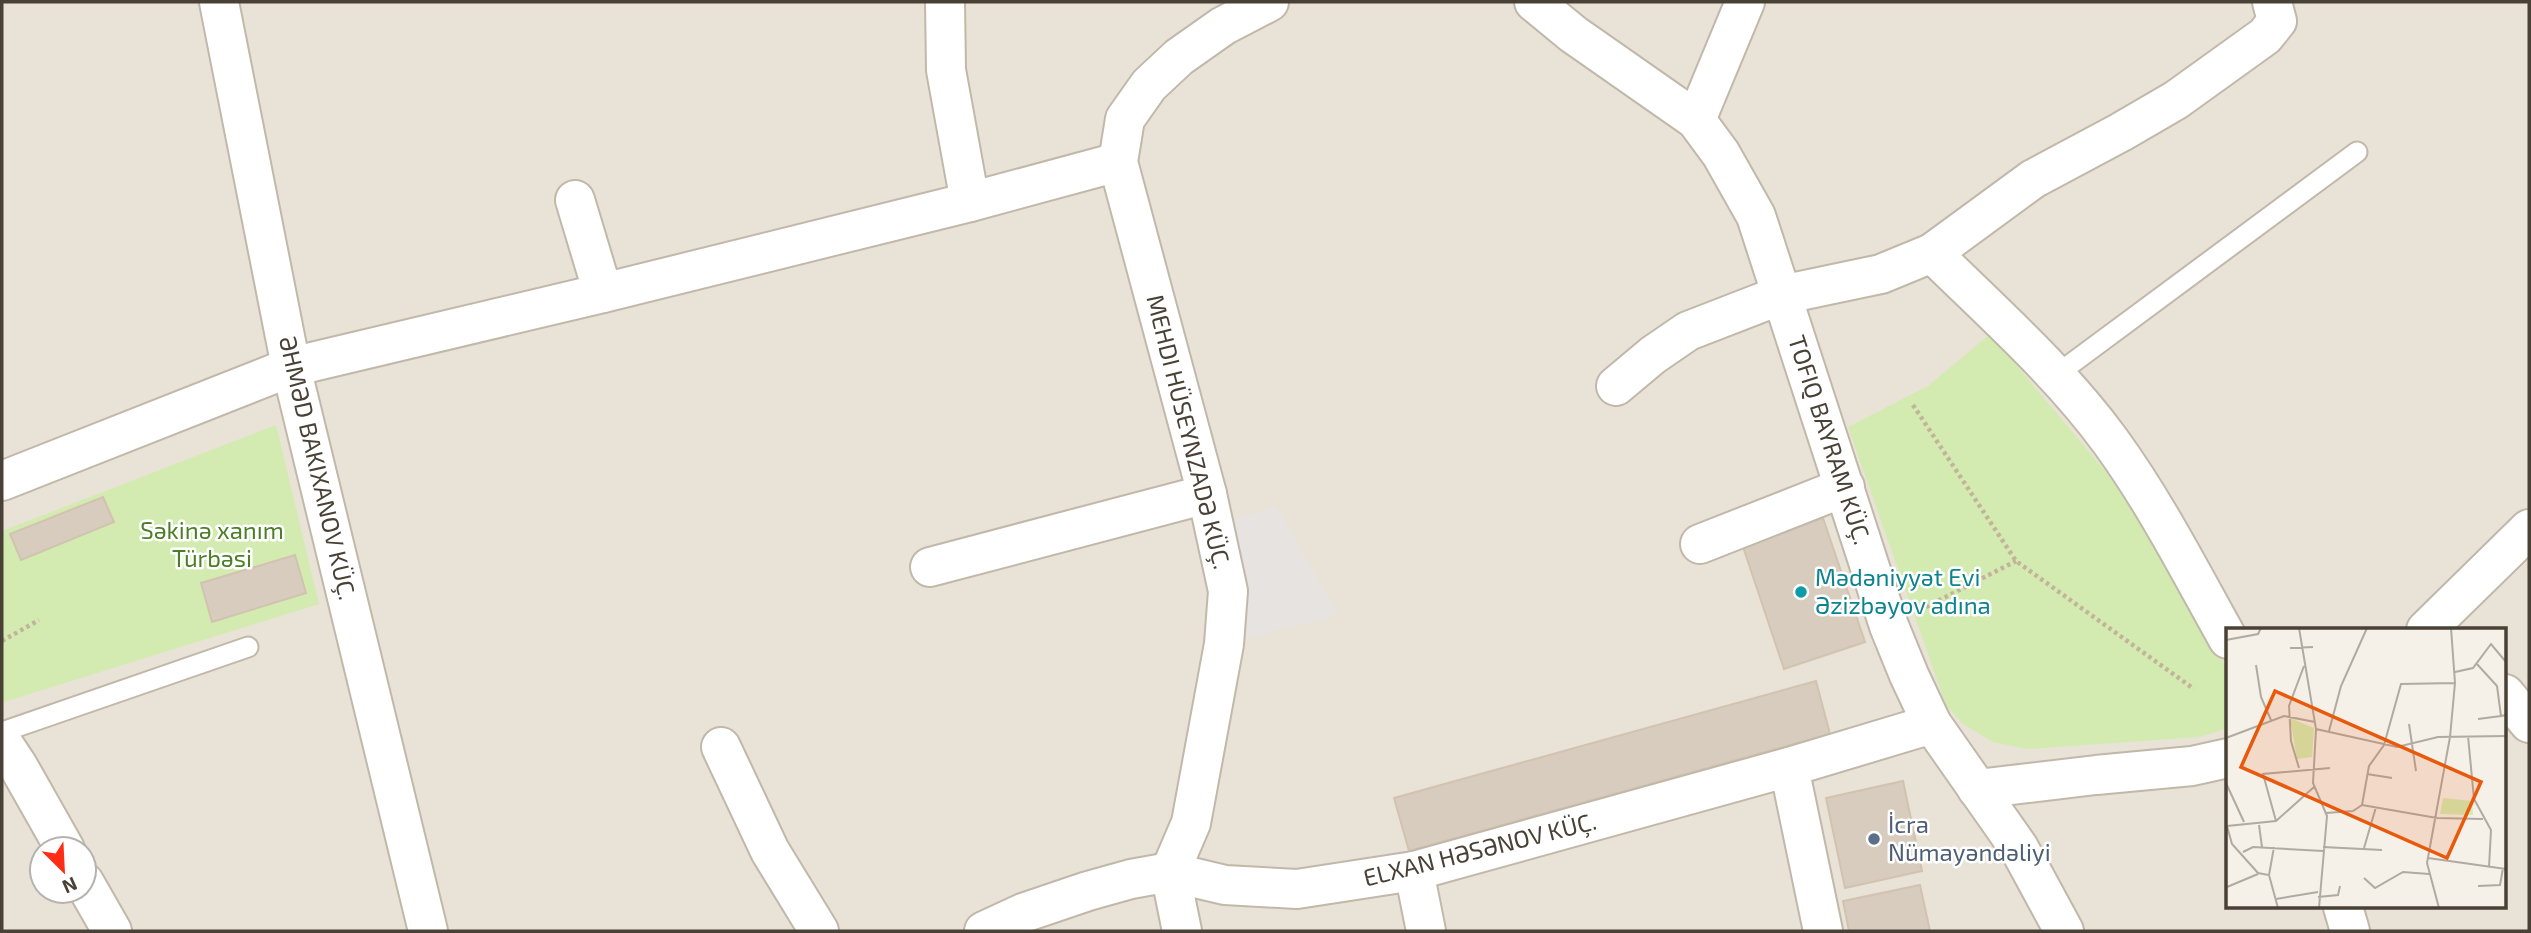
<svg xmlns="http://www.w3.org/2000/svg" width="2531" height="933" font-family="'Exo 2',sans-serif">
<rect width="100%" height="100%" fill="#f5f0e8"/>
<!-- residential -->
<path fill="#e9e2d6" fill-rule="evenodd" d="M 2,2 L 2529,2 L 2529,931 L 2,931 ZM 2228,630 L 2505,630 L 2505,907 L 2228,907 ZM 42,849 L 84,849 L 84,891 L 42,891 Z"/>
<!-- green -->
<g fill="#d3ebb0">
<path d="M 1990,334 L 2144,517 L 2228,671 L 2228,728 L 2199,737 L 2027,749 L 1993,742 L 1963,724 L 1946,705 L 1848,427 L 1928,386 Z"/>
<path d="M 276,425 L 319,604 L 4,702 L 2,698 L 2,531 Z"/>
</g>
<!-- parking -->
<path fill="#e6e3e0" d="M 1276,506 L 1339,615 L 1224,644 L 1214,525 Z"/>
<!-- building -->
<g fill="#d7ccbd" stroke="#d2c3b0" stroke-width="2">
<path d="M 103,497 L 114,522 L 21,560 L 10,534 Z"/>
<path d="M 1823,518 L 1865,642 L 1784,669 L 1742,544 Z"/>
<path d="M 295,555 L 306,593 L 212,622 L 201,583 Z"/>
<path d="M 1816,681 L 1830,734 L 1409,851 L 1394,798 Z"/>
<path d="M 1903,781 L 1922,871 L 1845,888 L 1826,798 Z"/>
<path d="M 1920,885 L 1930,931 L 1849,931 L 1843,901 Z"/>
</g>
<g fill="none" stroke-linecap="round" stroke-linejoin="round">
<!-- lane casing -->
<g stroke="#c1b8aa" stroke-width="23">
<g id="lane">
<path d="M 2056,375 L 2357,152"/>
<path d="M 2,732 L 248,647"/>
</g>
</g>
<!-- street casing -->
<g stroke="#c1b8aa" stroke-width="42">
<g id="street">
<path d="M 219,2 L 291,367 L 428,931"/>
<path d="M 945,2 L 946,70 L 970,202"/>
<path d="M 1534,2 L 1573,34 L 1696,120 L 1721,154 L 1756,216 L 1889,626 L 1909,675 L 1932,724 L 2019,848 L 2064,931"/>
<path d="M 1696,120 L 1745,2"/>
<path d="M 575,200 L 603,293"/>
<path d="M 1932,253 C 1994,314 2060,372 2111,442 C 2156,504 2191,573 2228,639"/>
<path d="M 1616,386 L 1653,355 L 1688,331 L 1781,295 L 1881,274 L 1932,253 L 2033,179 L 2121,132 L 2176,100 L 2265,36 L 2277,21 L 2272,2"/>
<path d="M 2,481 L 291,367 L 603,293 L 970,202 L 1118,162"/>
<path d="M 1700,544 L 1845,487"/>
<path d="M 930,567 L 1207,494"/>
<path d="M 2426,630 L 2529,529"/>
<path d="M 2505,694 L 2529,723"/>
<path d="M 2,742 L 18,766 L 65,849"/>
<path d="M 721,747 L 770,851 L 819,931"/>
<path d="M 1789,767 L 1823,931"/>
<path d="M 1977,789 L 2096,775 L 2192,766 L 2228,758"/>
<path d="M 1414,871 L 1426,931"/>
<path d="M 84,882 L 112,931"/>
<path d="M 2343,907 L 2350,931"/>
<path d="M 984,931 L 1023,913 L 1088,891 L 1131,879 L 1170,872 L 1225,885 L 1297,889 L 1414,871 L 1789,767 L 1932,724"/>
<path d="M 1182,931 L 1170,872 L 1191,823 L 1224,644 L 1228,591 L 1207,494 L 1118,162 L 1125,119 L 1149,85 L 1179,57 L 1223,26 L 1269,2"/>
</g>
</g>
<!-- path -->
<g stroke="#c3b39b" stroke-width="4.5" stroke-dasharray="3.5 3.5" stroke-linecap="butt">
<path d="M 1913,405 L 2016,561 L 2194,689"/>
<path d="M 1926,607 L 2016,561"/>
<path d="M 2,641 L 39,620"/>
</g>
<!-- lane -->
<use href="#lane" stroke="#fff" stroke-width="19"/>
<!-- street -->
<use href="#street" stroke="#fff" stroke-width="38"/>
</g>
<!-- markers -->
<circle fill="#0f9aa8" stroke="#fff" stroke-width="2.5" cx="1801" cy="592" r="7"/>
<circle fill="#5c6f8a" stroke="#fff" stroke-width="2.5" cx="1874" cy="839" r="7"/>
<g text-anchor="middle" stroke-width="5" stroke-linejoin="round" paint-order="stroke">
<!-- street labels -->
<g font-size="24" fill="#494136" stroke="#fff">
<text transform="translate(1188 432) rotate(76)" y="8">MEHDI HÜSEYNZADƏ KÜÇ.</text>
<text transform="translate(1829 440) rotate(72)" y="8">TOFIQ BAYRAM KÜÇ.</text>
<text transform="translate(317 468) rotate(77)" y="8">ƏHMƏD BAKIXANOV KÜÇ.</text>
<text transform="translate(1480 850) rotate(-14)" y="8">ELXAN HƏSƏNOV KÜÇ.</text>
</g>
<!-- park labels -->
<g font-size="24" fill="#4c7e26" stroke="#fff">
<text x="212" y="539">Səkinə xanım<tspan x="212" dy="28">Türbəsi</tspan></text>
</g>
<!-- culture labels -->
<g font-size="24" fill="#0d838f" stroke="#fff" text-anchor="start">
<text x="1815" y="586">Mədəniyyət Evi<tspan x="1815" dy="28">Əzizbəyov adına</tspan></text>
</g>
<!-- service labels -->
<g font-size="24" fill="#4e5e75" stroke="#fff" text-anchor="start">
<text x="1888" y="833">İcra<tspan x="1888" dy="28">Nümayəndəliyi</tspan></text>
</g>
</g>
<!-- overview -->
<g transform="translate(2226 628)">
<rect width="280" height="280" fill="#f5f0e8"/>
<path d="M 64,90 L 88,100 L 86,129 L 71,131 ZM 217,170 L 246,173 L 247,187 L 214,186 Z" fill="#d3ebb0"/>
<path fill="none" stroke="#b0aaa1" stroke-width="2" d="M 73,0 L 90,101 L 87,155 L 101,188 L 93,280M 0,12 L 32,6 L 35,0M 64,20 L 87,19M 250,35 L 271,58 L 275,88 L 280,87M 30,37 L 35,69 L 45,92M 229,44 L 247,40 L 265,16 L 280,34M 0,61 L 0,93M 252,91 L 275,88M 183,96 L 190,143M 90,101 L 171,119 L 212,109 L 280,108M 103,103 L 115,58 L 141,0M 242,108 L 248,171 L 265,202 L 263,239M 0,110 L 58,88 L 89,94M 73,140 L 65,113 L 63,78 L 78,38M 141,146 L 166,150M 0,155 L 18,194M 136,177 L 211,190 L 257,191M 100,185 L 127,183 L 136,177 L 143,138 L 158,117 L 175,56 L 229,55M 50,193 L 37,146 L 104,140M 33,197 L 36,219M 1,198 L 6,216 L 32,245 L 43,247 L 52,280M 1,198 L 50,193 L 88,159M 97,219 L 156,222M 138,220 L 150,179M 17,224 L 27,219 L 97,223M 202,230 L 280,241M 43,247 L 48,219M 138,250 L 149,260 L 177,244 L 203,246M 252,258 L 274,257 L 277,240M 1,259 L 32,246M 92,269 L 112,267 L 114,258M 50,271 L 92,264M 213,280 L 201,235 L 224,109 L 229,55 L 225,0"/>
<path fill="#e8590c" fill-opacity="0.15" stroke="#e8590c" stroke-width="3.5" d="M 49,63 L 255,154 L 221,230 L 15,139 Z"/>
<rect width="280" height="280" fill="none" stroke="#494136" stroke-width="3.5"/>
</g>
<!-- border -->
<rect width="2531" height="933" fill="none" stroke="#494136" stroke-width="7"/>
<!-- north arrow -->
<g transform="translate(63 870) rotate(156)"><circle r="33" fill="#ffffff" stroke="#b6b3af" stroke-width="2"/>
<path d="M0-5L12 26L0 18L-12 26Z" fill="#ff2d15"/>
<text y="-10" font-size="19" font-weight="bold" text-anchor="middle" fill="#494136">N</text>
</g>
</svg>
